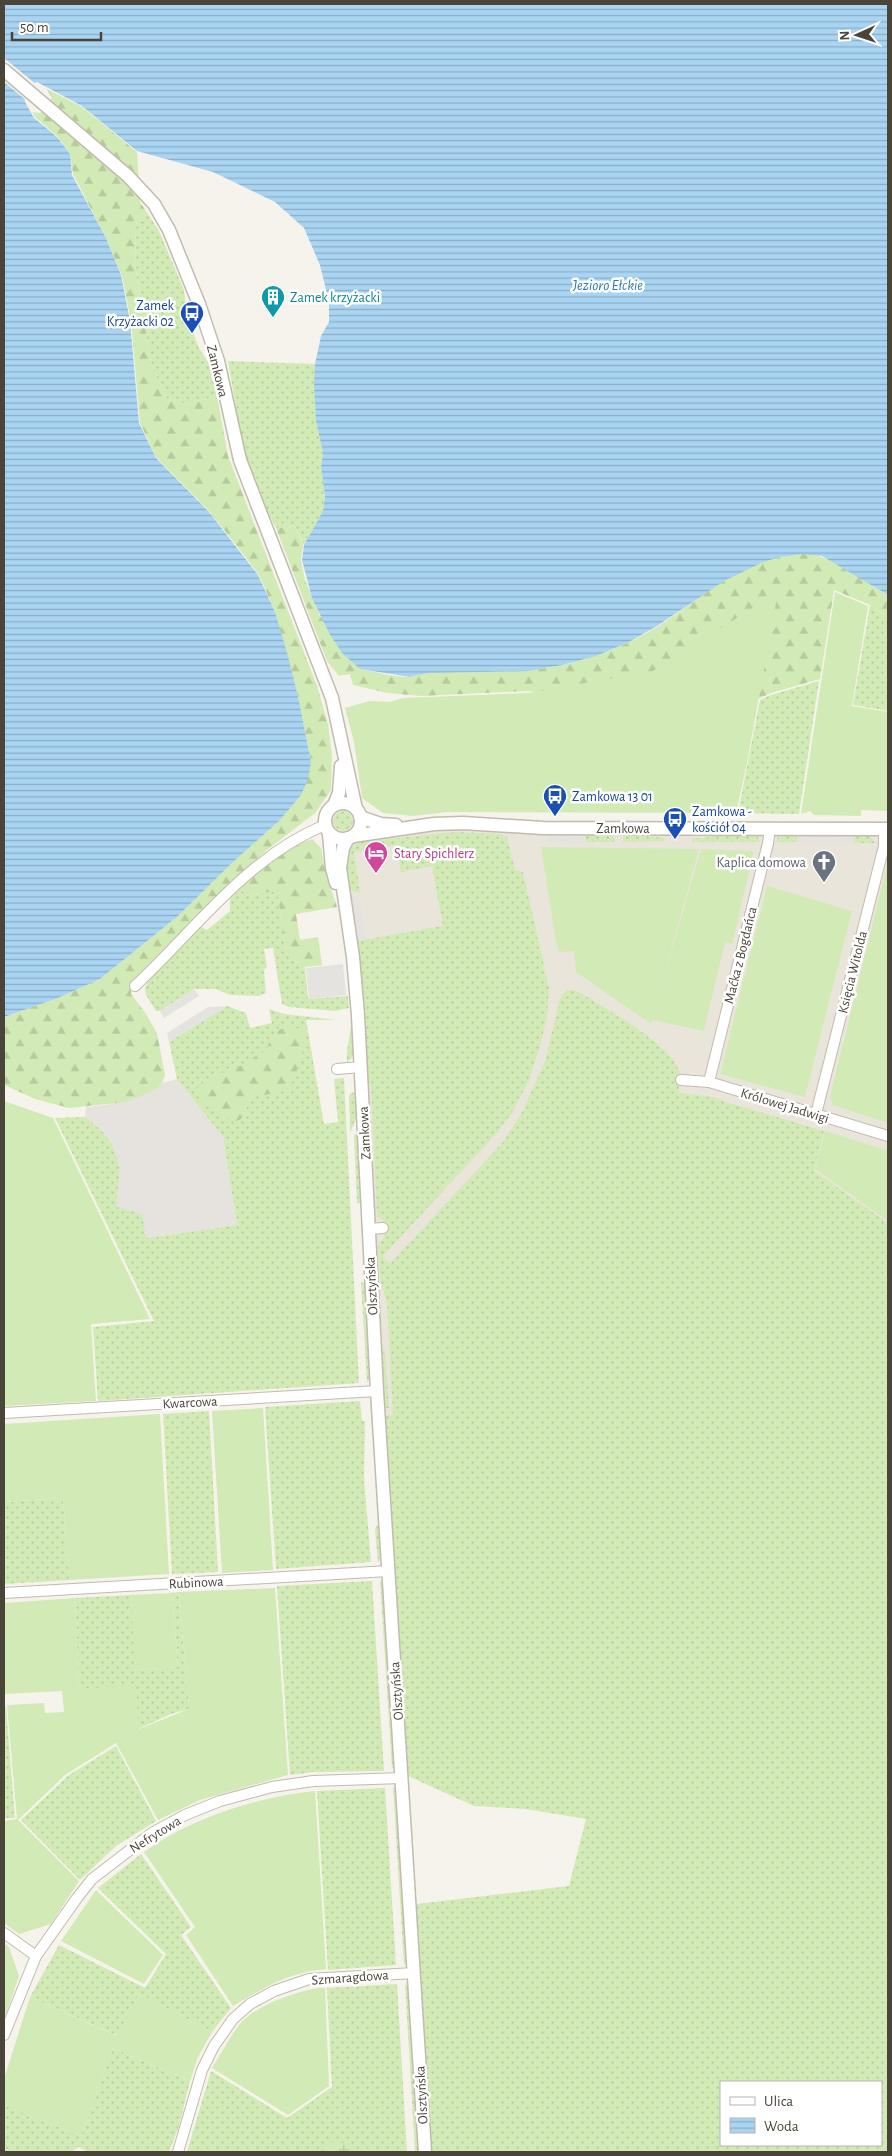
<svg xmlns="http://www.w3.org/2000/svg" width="892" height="2156" font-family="'Alegreya Sans',sans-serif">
<defs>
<pattern id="grass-dots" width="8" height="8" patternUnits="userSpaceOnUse" patternTransform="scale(1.25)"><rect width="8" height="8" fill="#d2eab5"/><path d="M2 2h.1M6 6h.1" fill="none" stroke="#b6ca9c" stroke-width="1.8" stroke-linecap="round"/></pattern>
<pattern id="forest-firs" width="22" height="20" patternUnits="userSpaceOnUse" patternTransform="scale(1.25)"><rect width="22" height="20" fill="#d2eab5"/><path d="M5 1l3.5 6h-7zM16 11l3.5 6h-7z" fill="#b6ca9c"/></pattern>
<pattern id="wetland-marsh" width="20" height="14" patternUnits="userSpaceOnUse" patternTransform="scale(1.25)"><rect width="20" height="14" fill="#d2eab5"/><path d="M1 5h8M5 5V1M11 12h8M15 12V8" fill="none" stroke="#b6ca9c"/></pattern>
<pattern id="water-rules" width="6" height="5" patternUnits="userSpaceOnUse" patternTransform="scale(1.25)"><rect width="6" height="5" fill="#a9d4f2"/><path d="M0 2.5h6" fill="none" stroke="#8caec5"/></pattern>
</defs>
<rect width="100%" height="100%" fill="#f6f3ec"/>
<!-- residential -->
<path fill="#eae5da" d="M 444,828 L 888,835 L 888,1256 L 397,1417 L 384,1418 L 344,870 L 348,847 L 353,842 Z"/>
<!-- industrial -->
<path fill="#e6e2dd" d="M 177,1079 L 223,1137 L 237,1225 L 146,1238 L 116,1207 L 100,1129 L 85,1117 L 86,1107 L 106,1105 L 157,1089 L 162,1083 Z"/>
<!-- grass -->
<g fill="url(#grass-dots)" fill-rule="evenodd">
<path d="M 148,214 L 159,231 L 184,290 L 187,317 L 199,348 L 210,365 L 217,396 L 185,404 L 166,398 L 151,363 L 135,265 L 136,224 Z"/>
<path d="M 228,361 L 315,364 L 316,421 L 323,453 L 321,467 L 325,496 L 323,511 L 304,545 L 295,526 L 276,528 L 262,501 L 243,448 Z"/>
<path d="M 870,605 L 888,618 L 888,711 L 853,705 Z"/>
<path d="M 819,681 L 799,814 L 738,813 L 760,700 L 771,695 Z"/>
<circle cx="343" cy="821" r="10"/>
<path d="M 456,832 L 501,834 L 507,837 L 515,870 L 523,872 L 549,988 L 547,1016 L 540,1046 L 529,1080 L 512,1113 L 494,1136 L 383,1256 L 390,1264 L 503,1142 L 521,1114 L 545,1062 L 560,999 L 566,990 L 573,990 L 583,994 C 609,1011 668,1043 679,1070 C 682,1076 679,1086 679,1093 L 713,1097 L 729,1103 L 824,1131 L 814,1171 L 888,1223 L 888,2152 L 430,2152 L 416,1904 L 569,1886 L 586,1819 L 526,1809 L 474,1806 L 408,1776 L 384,1416 L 393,1415 L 387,1302 L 380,1279 L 378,1244 L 384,1238 L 383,1220 L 377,1216 L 371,1085 L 367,1084 L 357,941 L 443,926 L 432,866 L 401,872 L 395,845 L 354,852 L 360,892 L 352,891 L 350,889 L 346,869 L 349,849 L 359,842 ZM 721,2082 L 881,2082 L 881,2145 L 721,2145 Z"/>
<path d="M 623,833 L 664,838 L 664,841 L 623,842 Z"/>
<path d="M 729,833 L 756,834 L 761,842 L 692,842 L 692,838 L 704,838 Z"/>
<path d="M 585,834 L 615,834 L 615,842 L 586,842 Z"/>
<path d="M 786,834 L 797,835 L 797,842 L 775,842 L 779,836 Z"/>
<path d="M 854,835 L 869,836 L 876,843 L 854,843 Z"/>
<path d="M 240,887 L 247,895 L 277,891 L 286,950 L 305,967 L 308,999 L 348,996 L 349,1008 L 335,1011 L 289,1007 L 282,1004 L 273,948 L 264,949 L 267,967 L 264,970 L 266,993 L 259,996 L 230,995 L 216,989 L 194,989 L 160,1011 L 156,1011 L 146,995 L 145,988 L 150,978 L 200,926 L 207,930 L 230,911 L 230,899 Z"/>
<path d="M 227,1006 L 246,1013 L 250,1028 L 272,1023 L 269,1009 L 284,1014 L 337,1020 L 306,1020 L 324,1124 L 338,1122 L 334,1079 L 344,1078 L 359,1383 L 98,1401 L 93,1327 L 154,1321 L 55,1118 L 85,1117 L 100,1129 L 112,1144 L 120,1167 L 116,1207 L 142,1214 L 146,1238 L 237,1225 L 223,1137 L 177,1079 L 169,1042 Z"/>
<path d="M 351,1026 L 353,1026 C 354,1038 359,1056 347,1062 L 347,1051 Z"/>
<path d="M 356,1092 L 357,1117 L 350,1133 L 349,1096 L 351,1093 Z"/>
<path d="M 358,1131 L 362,1202 L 357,1204 L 354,1136 Z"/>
<path d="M 361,1282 L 365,1284 L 371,1375 L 367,1383 Z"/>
<path d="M 383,1350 L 385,1350 L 389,1408 L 384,1408 L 382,1375 Z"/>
<path d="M 360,1401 L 362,1421 L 365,1421 L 364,1479 L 371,1562 L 276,1569 L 265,1407 Z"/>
<path d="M 209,1411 L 218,1572 L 172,1574 L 163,1414 Z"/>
<path d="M 63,1498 L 69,1580 L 4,1584 L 4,1502 Z"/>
<path d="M 377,1524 C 381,1535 386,1552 378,1563 L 375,1530 Z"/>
<path d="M 380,1580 L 384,1587 L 395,1764 L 392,1769 Z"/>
<path d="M 372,1581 L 384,1771 L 313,1772 L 290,1775 L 277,1586 Z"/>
<path d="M 179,1592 L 189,1709 L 171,1714 L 138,1729 L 79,1689 L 75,1598 L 131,1595 L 136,1670 L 178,1667 L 172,1593 Z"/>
<path d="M 4,1707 L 6,1707 L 15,1818 L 4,1818 Z"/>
<path d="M 116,1746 L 156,1821 L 116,1846 L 80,1880 L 21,1820 L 69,1775 Z"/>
<path d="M 393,1787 L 396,1790 L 407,1960 L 404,1965 Z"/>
<path d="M 385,1788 L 396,1965 L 328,1970 L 317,1791 Z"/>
<path d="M 141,1854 L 191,1927 L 181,1935 L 231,2008 L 212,2032 L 139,1994 L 118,2036 L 30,1997 L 59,1945 L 145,1988 L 166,1954 L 98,1888 Z"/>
<path d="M 405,1983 L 409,1990 L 419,2152 L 415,2152 Z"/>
<path d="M 397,1984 L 407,2152 L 187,2152 L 211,2071 L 287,2118 L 332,2087 L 327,1988 Z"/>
<path d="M 113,2048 L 190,2081 L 179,2126 L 169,2152 L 88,2152 L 78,2147 L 71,2152 L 4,2152 L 4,2105 L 81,2136 Z"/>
</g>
<!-- forest -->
<g fill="url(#forest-firs)">
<path d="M 47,89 L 82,107 L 137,152 L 140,202 L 148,214 L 136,224 L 135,265 L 151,363 L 166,398 L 185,404 L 217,396 L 228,456 L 317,686 L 328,724 L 332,756 L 331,790 L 315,813 L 267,850 L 216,897 L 132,981 L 131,994 L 146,1014 L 157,1033 L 165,1075 L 162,1083 L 157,1089 L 126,1102 L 69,1108 L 35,1099 L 4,1085 L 4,1017 L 58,998 L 100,979 L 178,916 L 232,863 L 279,821 L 311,762 L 299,701 L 275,612 L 259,575 L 240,550 L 209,511 L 156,457 L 140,423 L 131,321 L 122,276 L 106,238 L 73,174 L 70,154 L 58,137 L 36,118 L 32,112 L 40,113 L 52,98 Z"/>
<path d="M 295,526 L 303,544 L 301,560 L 305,580 L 320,616 L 361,669 C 376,672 393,677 409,677 C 415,677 421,673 427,673 C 443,671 460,672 476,671 C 494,670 512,672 529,670 C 574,666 619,650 657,627 C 701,599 745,556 800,554 C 834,553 860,580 888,595 L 888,618 L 870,605 L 834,590 L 820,679 L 771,693 L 753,701 L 570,696 L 528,691 L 421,696 L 388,693 L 353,685 L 350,674 L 339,676 L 327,661 L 276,528 Z"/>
<path d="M 312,839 L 321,848 L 325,869 L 337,907 L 296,914 L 300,940 L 318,937 L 322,965 L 305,967 L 286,951 L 277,891 L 247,895 L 240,887 L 290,847 Z"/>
<path d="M 289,1026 L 304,1030 C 304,1055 300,1066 289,1088 L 275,1093 L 252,1097 L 241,1119 L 234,1122 L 200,1102 L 196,1089 L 206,1079 L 240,1066 L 266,1050 L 274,1032 Z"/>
</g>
<!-- wetland -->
<path fill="url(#wetland-marsh)" d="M 331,2142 L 350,2143 L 357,2152 L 320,2152 Z"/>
<!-- garden -->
<g fill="#d2eab5">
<path d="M 778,592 L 747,763 L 736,813 L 448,812 L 413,816 L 383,813 L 362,798 L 354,742 L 345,708 L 369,701 L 389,702 L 403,698 L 528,693 L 653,671 Z"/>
<path d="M 835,592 L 868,606 L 852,706 L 888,712 L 888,811 L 861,810 L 861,816 L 814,815 L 810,811 L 801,814 Z"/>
<path d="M 541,847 L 699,849 L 658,998 L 701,849 L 754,851 L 732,944 L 725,942 L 704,1031 L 652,1020 L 651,1024 L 576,972 L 574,951 L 560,952 L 556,942 Z"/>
<path d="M 888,862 L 888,1123 L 833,1105 L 830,1097 Z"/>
<path d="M 767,886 L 852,911 L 805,1097 L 720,1074 Z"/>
<path d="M 4,1101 L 53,1118 L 150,1319 L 91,1324 L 96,1401 L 4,1406 Z"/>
<path d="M 825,1131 L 888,1151 L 888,1221 L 815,1169 Z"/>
<path d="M 263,1408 L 273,1570 L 222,1573 L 212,1411 Z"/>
<path d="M 160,1414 L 169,1574 L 69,1580 L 63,1498 L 4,1502 L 4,1424 Z"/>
<path d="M 275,1588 L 288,1775 L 200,1800 L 158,1820 L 116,1743 L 65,1775 L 18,1820 L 79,1881 L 51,1924 L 19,1934 L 4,1923 L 4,1821 L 17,1819 L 7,1705 L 44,1703 L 45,1713 L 64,1712 L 62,1691 L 4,1694 L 4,1603 L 75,1598 L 79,1689 L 136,1685 L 139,1729 L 189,1709 L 179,1592 Z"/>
<path d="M 172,1593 L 178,1667 L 135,1670 L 131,1595 Z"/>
<path d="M 315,1791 L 326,1969 C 287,1973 266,1987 233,2006 L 186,1935 L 195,1927 L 144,1852 C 191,1818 257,1797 315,1791 Z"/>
<path d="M 96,1890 L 163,1955 L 144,1984 L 61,1941 Z"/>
<path d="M 4,1943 L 9,1947 L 19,1976 L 4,2020 Z"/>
<path d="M 318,1988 L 325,1988 L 329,2086 L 288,2115 L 212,2068 C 221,2054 229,2038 239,2025 C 257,2004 292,1993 318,1988 Z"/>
<path d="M 139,1994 L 212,2032 L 198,2057 L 190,2081 L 113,2048 L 81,2136 L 4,2105 L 4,2079 L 30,1997 L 117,2036 Z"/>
</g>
<!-- parking -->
<g fill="#e5e3e0">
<path d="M 548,833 L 584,833 L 584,843 L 548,842 Z"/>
<path d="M 798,834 L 853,835 L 853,844 L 798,843 Z"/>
<path d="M 359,895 L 366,939 L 359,941 L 352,896 Z"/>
<path d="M 343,964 L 346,995 L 309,999 L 306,968 Z"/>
<path d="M 194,989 L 199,996 L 164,1018 L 160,1011 Z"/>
<path d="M 227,1006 L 169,1042 L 167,1033 L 208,1007 Z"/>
</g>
<!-- water -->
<path fill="url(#water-rules)" d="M 4,4 L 888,4 L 888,595 L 822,556 L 801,554 L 780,557 L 763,562 L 724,581 L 657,626 L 629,642 L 596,656 L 562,665 L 528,671 L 427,673 L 410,677 L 360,669 L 342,653 L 329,633 L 312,598 L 302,560 L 304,545 L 323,511 L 325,496 L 321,467 L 323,453 L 316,421 L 314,384 L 315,364 L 321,336 L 329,322 L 329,302 L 320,265 L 304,228 L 275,202 L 213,172 L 137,151 L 82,106 L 37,82 L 27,86 L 24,94 L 25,102 L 34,118 L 57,137 L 70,154 L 72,175 L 106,238 L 121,275 L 130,321 L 139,423 L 156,458 L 209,512 L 258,575 L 275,612 L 288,656 L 299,701 L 311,762 L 308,779 L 301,795 L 279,821 L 232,863 L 178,916 L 100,979 L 58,998 L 4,1017 Z"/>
<!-- pier -->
<path fill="#f6f3ec" d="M 4,58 L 37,85 L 29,88 L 27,101 L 4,82 Z"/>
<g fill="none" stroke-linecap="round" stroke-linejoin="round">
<!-- minor casing -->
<g stroke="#c2bbae" stroke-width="12">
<g id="minor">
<path d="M 135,986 C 195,930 247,857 325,825"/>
<path d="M 337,1069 L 361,1067"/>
<path d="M 681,1080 L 709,1082 L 888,1136"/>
<path d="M 709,1082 L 768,843 L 770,828"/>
<path d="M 816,1114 L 884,846 L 884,829"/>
<path d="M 369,1229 L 383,1228"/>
<path d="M 4,1413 L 377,1391"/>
<path d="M 4,1593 L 389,1571"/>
<path d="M 4,1933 L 36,1956"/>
<path d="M 4,2035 L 36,1956 L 77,1898 L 92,1879 L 152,1833 L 185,1815 L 220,1801 L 272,1787 L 313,1781 L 402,1778"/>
<path d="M 178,2152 L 202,2070 L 214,2046 L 233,2019 L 250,2004 L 274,1991 L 309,1979 L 414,1973"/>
</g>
</g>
<!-- tertiary casing -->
<g stroke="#c2bbae" stroke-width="15">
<g id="tertiary">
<path d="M 4,70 L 128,176 L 154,204 L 169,230 L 199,304 L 218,361 L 240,460 L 332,698 L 356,809"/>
<circle cx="343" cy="821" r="18"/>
<path d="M 334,805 L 339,793 L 341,766"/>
<path d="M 360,817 L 381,824 L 396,825"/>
<path d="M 329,834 L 332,868 L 336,883"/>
<path d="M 353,836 L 434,824 L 463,823 L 543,828 L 888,829"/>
<path d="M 348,838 L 343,848 L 340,868 L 353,957 L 358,1015 L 377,1391 L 425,2152"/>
</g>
</g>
<!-- minor -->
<use href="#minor" stroke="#fff" stroke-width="10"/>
<!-- tertiary -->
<use href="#tertiary" stroke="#fff" stroke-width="12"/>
</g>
<!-- icons -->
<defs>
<g id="building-pin" transform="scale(1.25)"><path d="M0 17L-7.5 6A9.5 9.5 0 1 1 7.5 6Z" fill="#0f9aa8" stroke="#fff"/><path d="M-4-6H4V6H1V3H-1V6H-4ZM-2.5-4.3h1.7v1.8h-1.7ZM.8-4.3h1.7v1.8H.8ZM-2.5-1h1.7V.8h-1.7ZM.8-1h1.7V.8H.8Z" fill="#fff"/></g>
<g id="bus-pin" transform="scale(1.25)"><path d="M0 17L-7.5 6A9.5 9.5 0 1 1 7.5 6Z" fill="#1a4fb4" stroke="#fff"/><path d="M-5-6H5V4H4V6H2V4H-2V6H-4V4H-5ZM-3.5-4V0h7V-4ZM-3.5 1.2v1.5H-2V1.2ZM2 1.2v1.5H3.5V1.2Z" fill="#fff"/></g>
<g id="hotel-pin" transform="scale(1.25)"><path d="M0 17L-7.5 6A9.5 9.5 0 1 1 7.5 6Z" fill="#d1479c" stroke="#fff"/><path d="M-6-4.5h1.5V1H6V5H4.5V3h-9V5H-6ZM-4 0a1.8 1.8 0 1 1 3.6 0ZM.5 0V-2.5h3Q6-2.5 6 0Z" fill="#fff"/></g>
<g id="church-pin" transform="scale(1.25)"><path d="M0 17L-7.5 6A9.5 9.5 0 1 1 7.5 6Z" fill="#6b7280" stroke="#fff"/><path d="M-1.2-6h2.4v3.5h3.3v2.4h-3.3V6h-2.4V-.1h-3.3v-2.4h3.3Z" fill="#fff"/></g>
</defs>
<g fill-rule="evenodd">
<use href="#building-pin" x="273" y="297"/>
<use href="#bus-pin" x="192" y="313"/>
<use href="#bus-pin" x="555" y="796"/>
<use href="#bus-pin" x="675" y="819"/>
<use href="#hotel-pin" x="376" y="853"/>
<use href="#church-pin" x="824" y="862"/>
</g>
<g text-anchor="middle" stroke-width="5" stroke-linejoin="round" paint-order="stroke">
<!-- culture labels -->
<g font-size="14" fill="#0d838f" stroke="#fff" text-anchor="start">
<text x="290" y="302">Zamek krzyżacki</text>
</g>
<!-- transit labels -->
<g font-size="14" fill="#164399" stroke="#fff" text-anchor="start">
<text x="174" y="310" text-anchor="end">Zamek<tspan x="174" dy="16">Krzyżacki 02</tspan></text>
<text x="572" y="801">Zamkowa 13 01</text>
<text x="692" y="816">Zamkowa -<tspan x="692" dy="16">kościół 04</tspan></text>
</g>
<!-- street labels -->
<g font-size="14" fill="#4b4439" stroke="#fff">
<text transform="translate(218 371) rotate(76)" y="5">Zamkowa</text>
<text x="623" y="833">Zamkowa</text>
<text transform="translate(740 955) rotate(-76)" y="5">Maćka z Bogdańca</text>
<text transform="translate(852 972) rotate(-76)" y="5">Księcia Witolda</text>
<text transform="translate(785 1105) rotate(17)" y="5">Królowej Jadwigi</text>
<text transform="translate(364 1133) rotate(-93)" y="5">Zamkowa</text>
<text transform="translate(371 1286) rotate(-93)" y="5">Olsztyńska</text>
<text transform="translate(190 1402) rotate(-3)" y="5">Kwarcowa</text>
<text transform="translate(196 1582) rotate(-3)" y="5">Rubinowa</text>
<text transform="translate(396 1691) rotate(-94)" y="5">Olsztyńska</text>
<text transform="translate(155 1834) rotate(-32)" y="5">Nefrytowa</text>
<text transform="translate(350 1977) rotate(-4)" y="5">Szmaragdowa</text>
<text transform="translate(421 2095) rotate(-93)" y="5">Olsztyńska</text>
</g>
<!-- hotel labels -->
<g font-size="14" fill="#b23c85" stroke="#fff" text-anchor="start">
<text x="394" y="858">Stary Spichlerz</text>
</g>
<!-- worship labels -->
<g font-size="14" fill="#5b616d" stroke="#fff" text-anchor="end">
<text x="806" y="867">Kaplica domowa</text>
</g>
<!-- water labels -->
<g font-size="15" font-style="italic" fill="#2e7ab2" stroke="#fff">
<text x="608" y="290">Jezioro Ełckie</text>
</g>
</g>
<!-- border -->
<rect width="892" height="2156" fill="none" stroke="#4b4439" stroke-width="10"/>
<!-- legend -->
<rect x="720" y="2081" width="162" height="65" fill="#ffffff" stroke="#b7b4b0"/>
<rect x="730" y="2097" width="25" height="8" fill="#ffffff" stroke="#b7b4b0"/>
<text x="764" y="2106" font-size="15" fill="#4b4439">Ulica</text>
<rect x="730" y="2118" width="25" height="15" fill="url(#water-rules)" stroke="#b7b4b0"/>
<text x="764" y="2131" font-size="15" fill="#4b4439">Woda</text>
<!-- north arrow -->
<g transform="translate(857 35) rotate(267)" stroke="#ffffff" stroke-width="4" paint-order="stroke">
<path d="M0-4L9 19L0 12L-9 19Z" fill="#4b4439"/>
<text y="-8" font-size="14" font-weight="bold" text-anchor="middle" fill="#4b4439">N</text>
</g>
<!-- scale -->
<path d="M12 32v8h89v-8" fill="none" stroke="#4b4439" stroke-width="2.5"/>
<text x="20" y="32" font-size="15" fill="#4b4439" stroke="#ffffff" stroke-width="4" paint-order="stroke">50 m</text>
</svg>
